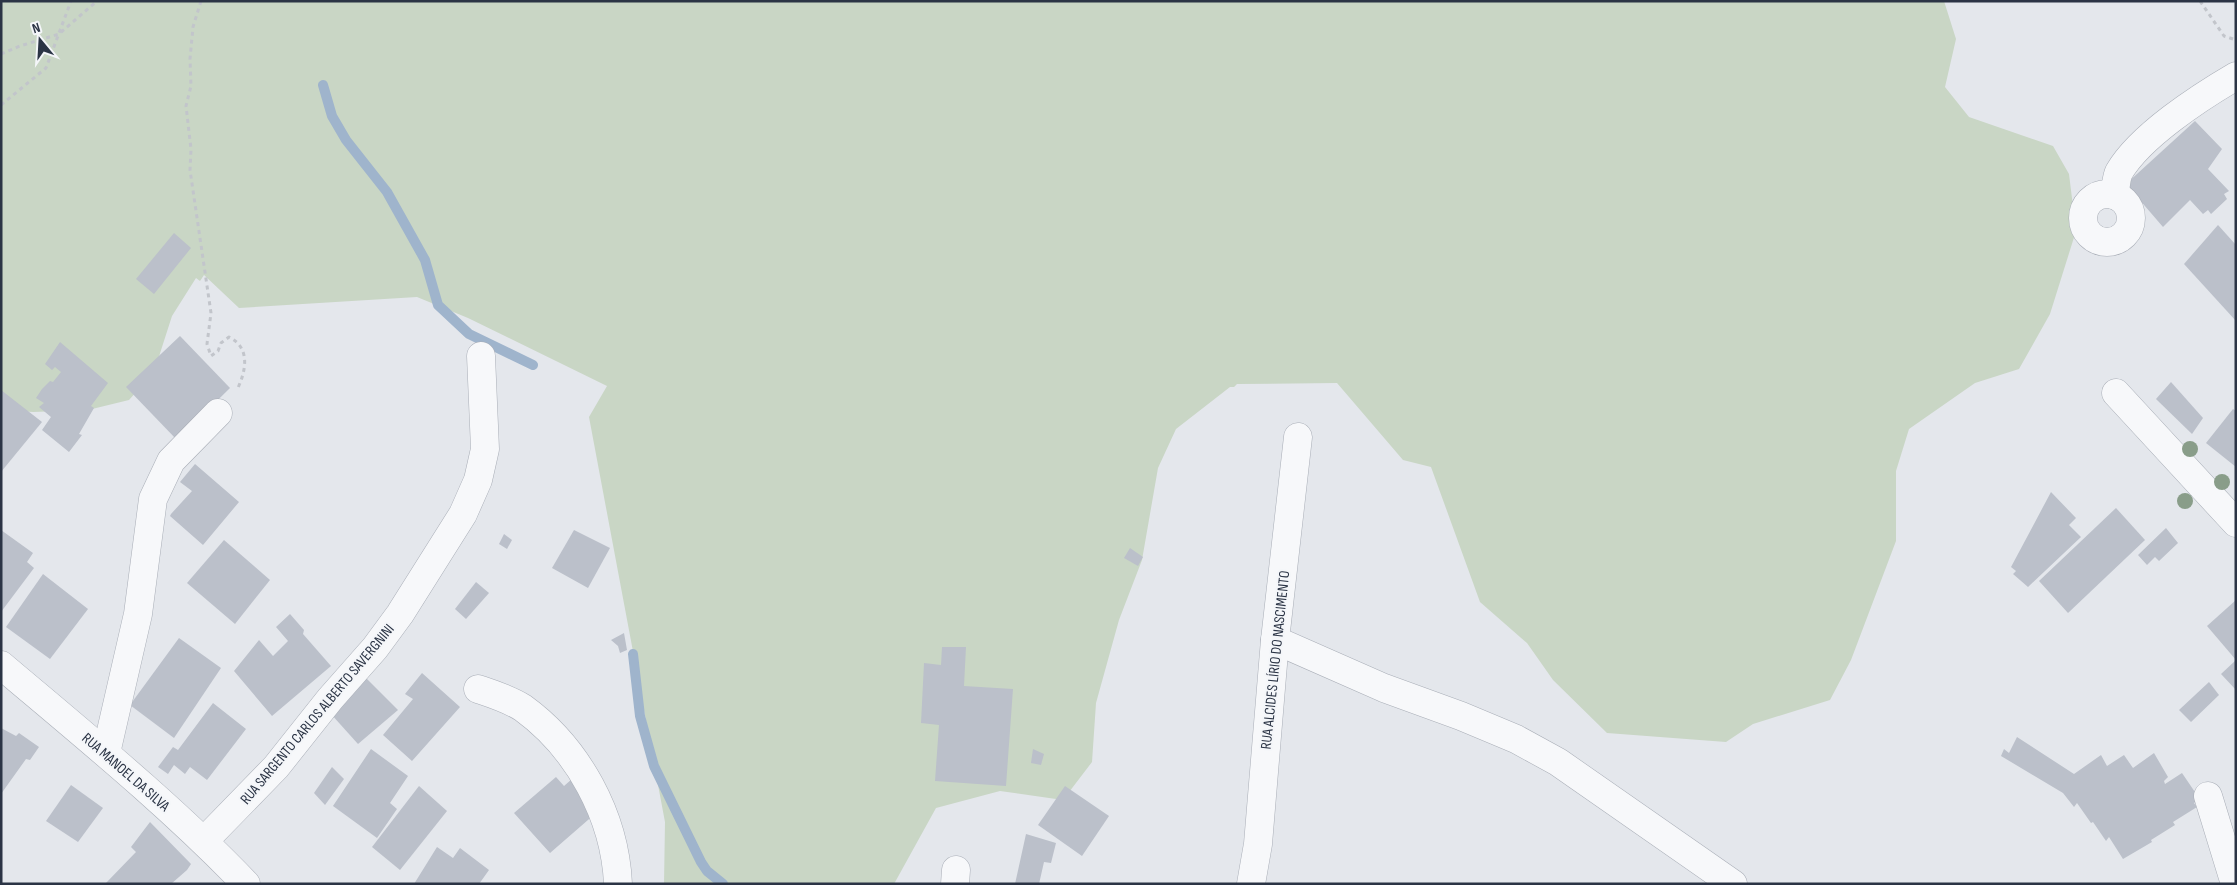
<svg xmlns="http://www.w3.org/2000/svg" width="2237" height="885" font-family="'Sofia Sans Condensed',sans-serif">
<rect width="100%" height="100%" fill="#e4e7ec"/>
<!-- green -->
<path fill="#c9d6c5" d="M 1,1 L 1944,1 L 1956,39 L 1945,87 L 1969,117 L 2053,146 L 2069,174 L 2076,231 L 2050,314 L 2019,369 L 1975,383 L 1909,429 L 1896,471 L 1896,541 L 1851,660 L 1830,700 L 1753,724 L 1726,742 L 1607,733 L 1553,680 L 1527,643 L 1480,602 L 1431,467 L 1403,460 L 1337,383 L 1237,384 L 1234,387 L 1230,387 L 1176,429 L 1158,468 L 1142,560 L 1119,620 L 1096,703 L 1092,762 L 1063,800 L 1000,791 L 936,808 L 894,884 L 664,884 L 665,822 L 589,417 L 607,386 L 468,318 L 417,297 L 239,308 L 204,275 L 200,281 L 196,278 L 172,316 L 154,372 L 129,400 L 88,410 L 33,412 L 1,410 Z"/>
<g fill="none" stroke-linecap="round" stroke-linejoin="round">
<!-- stream -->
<g stroke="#9fb4cc" stroke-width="10">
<path d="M 323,85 L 332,116 L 346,140 L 387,192 L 425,260 L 438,305 L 469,334 L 533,365"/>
<path d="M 633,654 L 640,716 L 654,766 L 701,862 L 707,871 L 723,884"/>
</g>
</g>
<!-- building -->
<g fill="#bbc0ca">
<path d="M 2195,121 L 2222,149 L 2208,169 L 2229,191 L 2224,194 L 2227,199 L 2211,214 L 2208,210 L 2203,214 L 2190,200 L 2163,227 L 2126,184 Z"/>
<path d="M 2218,225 L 2236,245 L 2236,321 L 2184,264 Z"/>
<path d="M 174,233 L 191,248 L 154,294 L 136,279 Z"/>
<path d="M 180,336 L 230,388 L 177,440 L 126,387 Z"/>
<path d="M 60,342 L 108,383 L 91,406 L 94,408 L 79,434 L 82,435 L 69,452 L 42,430 L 51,417 L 39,407 L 44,403 L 36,398 L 42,389 L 50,381 L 53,382 L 61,372 L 55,367 L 52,370 L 45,364 Z"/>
<path d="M 2171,382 L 2203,418 L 2192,434 L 2156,399 Z"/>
<path d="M 1,390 L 42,422 L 1,472 Z"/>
<path d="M 2233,409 L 2236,411 L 2236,467 L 2206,443 Z"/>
<path d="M 195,464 L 239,502 L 203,545 L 170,516 L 171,514 L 192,491 L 180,482 Z"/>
<path d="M 2051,492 L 2076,518 L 2069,525 L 2081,537 L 2028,587 L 2013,574 L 2016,571 L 2011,567 Z"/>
<path d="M 2116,508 L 2145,540 L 2068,613 L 2039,581 Z"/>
<path d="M 2166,528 L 2178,543 L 2159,561 L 2155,557 L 2147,565 L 2138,555 Z"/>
<path d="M 1,530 L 33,553 L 27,562 L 34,568 L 1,612 Z"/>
<path d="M 574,530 L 610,548 L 588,588 L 552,568 Z"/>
<path d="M 504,534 L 512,540 L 507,549 L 499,544 Z"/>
<path d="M 224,540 L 270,580 L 235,624 L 187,583 Z"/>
<path d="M 1130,548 L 1143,557 L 1138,566 L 1124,558 Z"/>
<path d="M 43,574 L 88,609 L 50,659 L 6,627 Z"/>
<path d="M 476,582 L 489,593 L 466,619 L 455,609 Z"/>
<path d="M 2236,600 L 2236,660 L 2207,626 Z"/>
<path d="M 290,614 L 304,630 L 303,634 L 331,666 L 272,716 L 234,671 L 259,640 L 273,656 L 288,641 L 276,627 Z"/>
<path d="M 624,633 L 627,650 L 620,653 L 618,646 L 611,640 Z"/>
<path d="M 179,638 L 221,668 L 174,738 L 130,705 Z"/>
<path d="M 942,647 L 966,647 L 964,686 L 1013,689 L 1006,786 L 935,781 L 939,725 L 921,723 L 924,663 L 941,665 Z"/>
<path d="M 2236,660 L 2236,690 L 2221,674 Z"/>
<path d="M 422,673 L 460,707 L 412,761 L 383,735 L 413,699 L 405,694 Z"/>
<path d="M 363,675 L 398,710 L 358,744 L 331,714 Z"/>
<path d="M 2209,682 L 2219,695 L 2191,722 L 2179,710 Z"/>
<path d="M 213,703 L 246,729 L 207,780 L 190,767 L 185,774 L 174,765 L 168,774 L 158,767 L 173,747 L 178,750 Z"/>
<path d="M 1,728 L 16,736 L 19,733 L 39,747 L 30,760 L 26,759 L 1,794 Z"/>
<path d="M 2017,737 L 2074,774 L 2101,755 L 2107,766 L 2124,755 L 2133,768 L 2154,753 L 2168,777 L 2164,781 L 2165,784 L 2182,773 L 2199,798 L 2194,803 L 2197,807 L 2173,822 L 2175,825 L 2151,840 L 2152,842 L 2123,859 L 2109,837 L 2106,841 L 2093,822 L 2091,823 L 2077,803 L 2074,807 L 2063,793 L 2001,756 L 2004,749 L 2009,753 Z"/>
<path d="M 371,749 L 408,776 L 390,803 L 397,809 L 377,838 L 333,806 Z"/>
<path d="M 1033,749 L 1044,754 L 1041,765 L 1031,763 Z"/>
<path d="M 332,767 L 344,779 L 325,805 L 314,793 Z"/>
<path d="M 556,777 L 564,786 L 572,779 L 596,813 L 550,853 L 514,813 Z"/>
<path d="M 71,785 L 103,808 L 78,842 L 46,821 Z"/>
<path d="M 419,786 L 447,811 L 400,870 L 372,847 Z"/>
<path d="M 1065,786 L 1109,816 L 1082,856 L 1038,825 Z"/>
<path d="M 150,822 L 191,864 L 187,870 L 171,884 L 105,884 L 136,852 L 131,847 Z"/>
<path d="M 1026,834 L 1056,843 L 1051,863 L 1044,862 L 1039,884 L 1015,884 Z"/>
<path d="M 437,847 L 453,858 L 460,848 L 489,870 L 479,884 L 414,884 Z"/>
</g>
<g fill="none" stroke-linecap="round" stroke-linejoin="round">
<!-- minor casing -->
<g stroke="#a9aeb7" stroke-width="29">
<g id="minor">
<circle cx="2107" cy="218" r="24"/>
<path d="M 2114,195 C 2116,188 2116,178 2119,172 C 2140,136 2200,97 2236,76"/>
<path d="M 2116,393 L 2236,523"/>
<path d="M 1275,640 L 1384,688 L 1461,716 L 1516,739 L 1558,762 L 1733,884"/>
<path d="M 1,665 C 85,736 170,805 246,884"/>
<path d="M 478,689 C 493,694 509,699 523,708 C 578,748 615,816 618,884"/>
<path d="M 106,753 L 138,614 L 153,499 L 171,461 L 218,413"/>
<path d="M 2208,796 L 2235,884"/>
<path d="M 204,841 L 276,767 L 330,699 L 375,648 L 400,614 L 463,514 L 478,480 L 485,449 L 481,356"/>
<path d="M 955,884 L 956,870"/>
<path d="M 1251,884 L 1258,844 L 1275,640 L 1298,437"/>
</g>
</g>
<!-- path -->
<g stroke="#c2c5cb" stroke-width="3" stroke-dasharray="4 4" stroke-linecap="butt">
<path d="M 201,1 L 193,27 L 190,59 L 191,86 L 186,106 L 191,149 L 190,170 L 211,313 L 207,344 L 211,356 L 218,351 L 221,343 L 229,337 C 251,348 246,371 237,390"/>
<path d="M 2200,1 L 2224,36 L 2236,40"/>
<path d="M 1,54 L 20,46 L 59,34 L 97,1"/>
<path d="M 1,105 L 46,68 L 71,1"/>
</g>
<!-- minor -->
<use href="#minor" stroke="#f7f8fa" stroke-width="28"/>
</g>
<!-- trees -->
<g fill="#899d89">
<circle cx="2190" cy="449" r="8"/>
<circle cx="2222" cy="482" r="8"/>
<circle cx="2185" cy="501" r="8"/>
</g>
<g text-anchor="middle" stroke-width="4" stroke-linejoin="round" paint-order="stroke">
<!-- street labels -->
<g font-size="15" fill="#2b3445" stroke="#f4f6f9">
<text transform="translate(1275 660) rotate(-84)" y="5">RUA ALCIDES LÍRIO DO NASCIMENTO</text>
<text transform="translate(317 714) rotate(-50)" y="5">RUA SARGENTO CARLOS ALBERTO SAVERGNINI</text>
<text transform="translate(126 772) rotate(41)" y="5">RUA MANOEL DA SILVA</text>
</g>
</g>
<!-- border -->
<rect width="2237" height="885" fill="none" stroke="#2b3445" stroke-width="5"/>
<!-- north arrow -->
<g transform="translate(40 40) rotate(342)" stroke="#f4f6f9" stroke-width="4" paint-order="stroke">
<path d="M0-4L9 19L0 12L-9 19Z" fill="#2b3445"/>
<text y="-8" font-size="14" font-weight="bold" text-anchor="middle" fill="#2b3445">N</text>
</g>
</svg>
